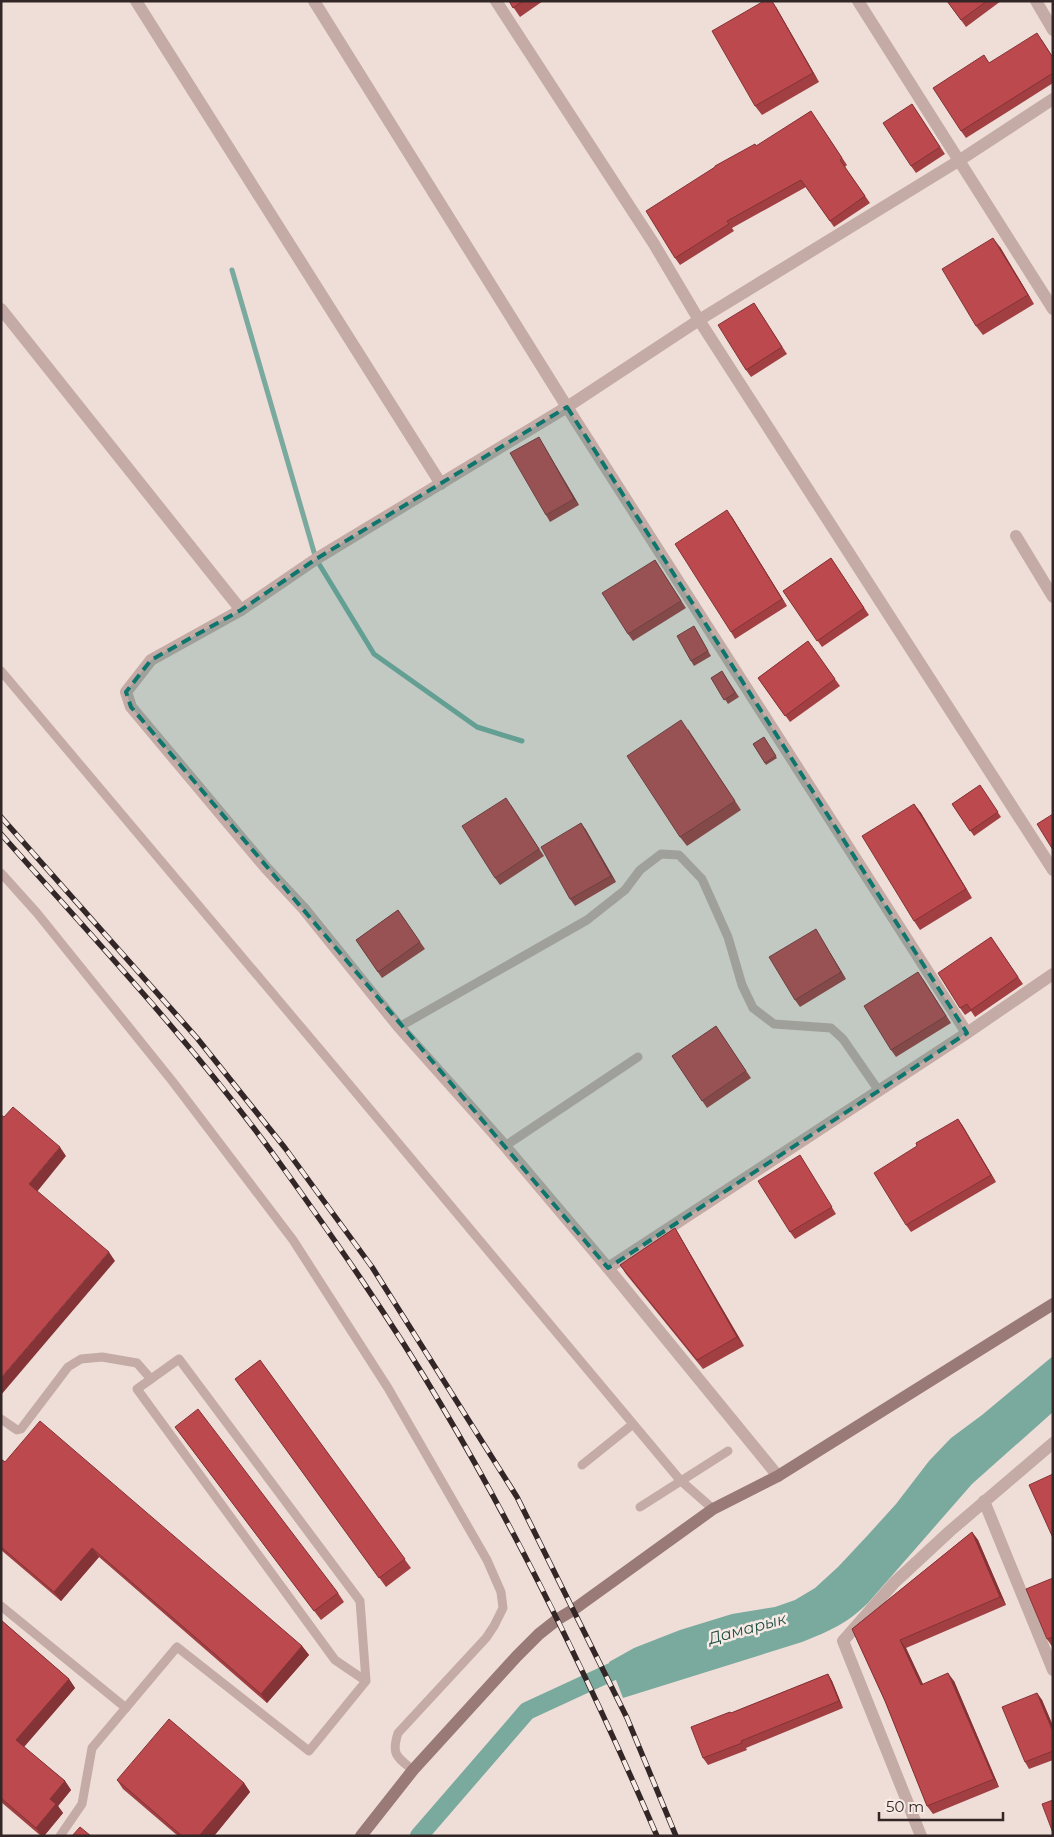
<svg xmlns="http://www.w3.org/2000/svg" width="1054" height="1837" font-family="Montserrat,sans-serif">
<rect width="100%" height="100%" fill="#efded8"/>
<!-- water -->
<path fill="#7aa99e" d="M 1053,1356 L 1053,1412 L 972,1484 L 868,1603 C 846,1624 830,1631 802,1642 L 623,1698 L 609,1662 L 634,1648 L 680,1630 L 732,1614 L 775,1607 L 795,1600 L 815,1588 L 838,1567 L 867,1536 L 896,1504 L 929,1461 L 951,1438 L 982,1415 Z"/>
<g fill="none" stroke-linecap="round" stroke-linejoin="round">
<!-- stream -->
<path stroke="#7aa99e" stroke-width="5" d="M 232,270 L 316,559 L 374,654 L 477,727 L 522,741"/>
<!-- canal -->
<path stroke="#7aa99e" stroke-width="18" d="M 419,1836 L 527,1711 L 633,1662"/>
<!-- service -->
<g stroke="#c5aba6" stroke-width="9">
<path d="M 1,671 L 322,1052 L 680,1480 L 713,1509"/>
<path d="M 1,873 L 37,913 L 173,1082 L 293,1240 L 388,1388 L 487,1560 L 501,1592 L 503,1608 L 494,1626 L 486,1638 L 398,1733 C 391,1755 397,1757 413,1770"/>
<path d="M 399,1027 L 587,920 L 625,890 L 640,870 L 661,854 L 679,855 L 702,879 L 728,937 L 742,985 L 753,1008 L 774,1024 L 831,1028 L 843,1039 L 879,1091"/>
<path d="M 505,1146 L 638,1057"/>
<path d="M 1,1419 L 17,1430 L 21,1429 L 68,1367 L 81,1359 L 102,1357 L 137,1363 L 151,1379"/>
<path d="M 582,1465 L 633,1424"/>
<path d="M 640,1507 L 728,1451"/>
<path d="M 1,1606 L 126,1708"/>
<path d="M 60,1836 L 82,1804 L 92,1748 L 177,1647 L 309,1751 L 366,1681 L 360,1601 L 179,1359 L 137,1389 L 335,1660 L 366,1681"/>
</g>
<!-- minor -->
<g stroke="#c5aba6" stroke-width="12">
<path d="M 136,1 L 441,484"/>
<path d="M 314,1 L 567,407 L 967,1033"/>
<path d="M 496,1 L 654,244 L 699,320 L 1053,870"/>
<path d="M 858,1 L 1053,309"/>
<path d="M 1036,1 L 1053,30"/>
<path d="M 1,309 L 241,610"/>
<path d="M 1016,536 L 1053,597"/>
<path d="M 608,1268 L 967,1033 L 1053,974"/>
<path d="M 778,1476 L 608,1268 L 505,1146 L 399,1027 L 304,909 L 266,868 L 131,707 L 126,692 L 151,660 L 241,610 L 316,559 L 567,407 L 699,320 L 960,160 L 1053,99"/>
<path d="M 984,1501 L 1053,1670"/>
<path d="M 921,1836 L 843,1641 L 895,1582 L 950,1531 L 1053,1443"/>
</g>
<!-- secondary -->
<path stroke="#997a77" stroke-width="12" d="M 361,1836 L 413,1770 L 517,1656 L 539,1634 L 558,1619 L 573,1610 L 713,1509 L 778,1476 L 1053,1304"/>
<!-- rail casing -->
<g stroke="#322626" stroke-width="5.5">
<g id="rail">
<path d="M 1,817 L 197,1038 L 285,1148 L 372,1267 L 517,1497 L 627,1718 L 676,1836"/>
<path d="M 1,834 C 96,941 195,1046 279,1162 C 335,1240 391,1320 440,1403 C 523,1542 593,1688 657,1836"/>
</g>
</g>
<!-- rail -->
<use href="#rail" stroke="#f7e9e4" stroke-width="4" stroke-dasharray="11" stroke-linecap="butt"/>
</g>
<!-- wall -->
<g fill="#a23f42">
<path d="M 509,1 L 543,1 L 520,17 Z"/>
<path d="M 947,1 L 1001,1 L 966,27 Z"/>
<path d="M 776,7 L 819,82 L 762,115 L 755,106 Z"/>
<path d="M 1042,40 L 1053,57 L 1053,83 L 966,138 L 961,131 L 990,63 Z"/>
<path d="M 912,104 L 945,154 L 916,173 L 911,166 Z"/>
<path d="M 811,111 L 847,165 L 845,167 L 870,203 L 834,227 L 806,187 L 732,228 L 734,231 L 680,265 L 675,258 L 757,146 Z"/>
<path d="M 1000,247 L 1034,304 L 983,335 L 976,326 Z"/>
<path d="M 754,303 L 787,354 L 751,377 L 746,370 Z"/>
<path d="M 543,444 L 579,505 L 550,522 L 546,515 Z"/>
<path d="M 732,517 L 787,606 L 735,639 L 731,632 Z"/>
<path d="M 831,558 L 869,615 L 822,647 L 783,591 Z"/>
<path d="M 655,560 L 686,608 L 633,641 L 628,634 Z"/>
<path d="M 697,631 L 711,656 L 694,666 L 691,661 Z"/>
<path d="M 808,641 L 840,686 L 790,722 L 758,678 Z"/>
<path d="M 722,671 L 739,697 L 728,704 L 711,678 Z"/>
<path d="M 688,729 L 741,810 L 687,846 L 680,837 Z"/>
<path d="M 764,737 L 777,758 L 766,765 L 753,744 Z"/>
<path d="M 980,785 L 1001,817 L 974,836 L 952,804 Z"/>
<path d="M 914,804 L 921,813 L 972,898 L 920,930 L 914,921 Z"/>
<path d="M 511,805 L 544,856 L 500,885 L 495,878 Z"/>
<path d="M 581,823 L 586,830 L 616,882 L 575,906 L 570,899 Z"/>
<path d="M 398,910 L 425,949 L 382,978 L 356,940 Z"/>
<path d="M 820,936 L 846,979 L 800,1007 L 795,1000 Z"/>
<path d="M 991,937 L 1023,984 L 975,1017 L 971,1011 L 965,1015 L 960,1008 Z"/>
<path d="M 923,979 L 951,1023 L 896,1057 L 891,1050 Z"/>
<path d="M 716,1026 L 751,1078 L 707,1108 L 672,1056 Z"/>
<path d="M 958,1119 L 996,1182 L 911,1232 L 906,1225 L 917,1146 Z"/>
<path d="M 800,1155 L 836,1214 L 795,1239 L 790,1232 Z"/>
<path d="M 675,1228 L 681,1238 L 744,1346 L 703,1369 L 626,1274 L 620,1265 Z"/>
<path d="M 260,1360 L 411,1568 L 386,1587 L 235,1379 Z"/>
<path d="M 175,1427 L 338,1593 L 344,1602 L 321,1620 Z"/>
<path d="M 1,1459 L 5,1462 L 302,1646 L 309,1655 L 267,1703 L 99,1557 L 61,1601 L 1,1550 Z"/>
<path d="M 972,1532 L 978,1540 L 1006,1605 L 906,1648 L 923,1684 L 954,1681 L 999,1787 L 933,1814 L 927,1806 L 885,1701 L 852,1629 Z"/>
<path d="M 1053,1578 L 1053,1648 L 1047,1639 Z"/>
<path d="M 1,1620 L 69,1679 L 75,1688 L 24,1747 L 65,1781 L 71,1790 L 58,1806 L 63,1813 L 44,1836 L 41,1836 L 1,1802 Z"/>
<path d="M 828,1674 L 832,1681 L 843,1708 L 746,1748 L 747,1750 L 708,1765 L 703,1758 L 731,1713 Z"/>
<path d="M 1037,1693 L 1042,1700 L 1053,1726 L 1053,1760 L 1029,1769 L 1025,1762 Z"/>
<path d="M 117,1780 L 244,1783 L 250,1792 L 214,1836 L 178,1836 L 123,1789 Z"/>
</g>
<!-- shaded-wall -->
<g fill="#843336">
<path d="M 772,1 L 776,7 L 819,82 L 813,73 Z"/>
<path d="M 993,238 L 1000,247 L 1034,304 L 1028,295 Z"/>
<path d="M 539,437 L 543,444 L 579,505 L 574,499 Z"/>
<path d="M 727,510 L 732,517 L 787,606 L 782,599 Z"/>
<path d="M 914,804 L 921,813 L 972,898 L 966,889 Z"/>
<path d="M 581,823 L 586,830 L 616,882 L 611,876 Z"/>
<path d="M 816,929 L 820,936 L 846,979 L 841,972 Z"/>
<path d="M 958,1119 L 963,1126 L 996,1182 L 991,1175 Z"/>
<path d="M 60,1147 L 66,1156 L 36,1193 L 29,1184 Z"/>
<path d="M 675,1228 L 681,1238 L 744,1346 L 737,1337 Z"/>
<path d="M 109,1252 L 115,1261 L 1,1395 L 1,1378 Z"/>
<path d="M 972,1532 L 978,1540 L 1006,1605 L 1000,1597 Z"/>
<path d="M 92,1548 L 99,1557 L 61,1601 L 54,1592 Z"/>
<path d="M 900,1640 L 906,1648 L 927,1693 L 921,1685 Z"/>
<path d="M 302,1646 L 309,1655 L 267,1703 L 261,1694 Z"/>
<path d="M 948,1673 L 954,1681 L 999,1787 L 994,1779 Z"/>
<path d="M 828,1674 L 832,1681 L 843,1708 L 839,1701 Z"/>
<path d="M 69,1679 L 75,1688 L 22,1749 L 16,1740 Z"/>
<path d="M 1037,1693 L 1042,1700 L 1053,1726 L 1053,1732 Z"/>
<path d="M 65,1781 L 71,1790 L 58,1806 L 63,1813 L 44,1836 L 42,1836 L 36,1828 L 50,1799 Z"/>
<path d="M 244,1783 L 250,1792 L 214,1836 L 199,1836 Z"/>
</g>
<!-- building -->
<g fill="#bc494d" stroke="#843336">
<path d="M 509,1 L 523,1 L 513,8 Z"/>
<path d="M 764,1 L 772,1 L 813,73 L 755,106 L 712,31 Z"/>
<path d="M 947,1 L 987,1 L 961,20 Z"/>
<path d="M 1037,33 L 1053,58 L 1053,73 L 961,131 L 933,88 L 984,55 L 989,63 Z"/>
<path d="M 912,104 L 940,147 L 911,166 L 883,123 Z"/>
<path d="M 811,111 L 842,158 L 840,160 L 865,196 L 830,221 L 801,180 L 727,221 L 729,224 L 675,258 L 646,211 L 715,167 L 715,166 L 755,144 L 756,146 Z"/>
<path d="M 993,238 L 1028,295 L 976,326 L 942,269 Z"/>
<path d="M 754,303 L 782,347 L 746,370 L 718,325 Z"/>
<path d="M 539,437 L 574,499 L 546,515 L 510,453 Z"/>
<path d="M 727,510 L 782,599 L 731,632 L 675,544 Z"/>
<path d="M 831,558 L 864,608 L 817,641 L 783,591 Z"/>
<path d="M 655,560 L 681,601 L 628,634 L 602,593 Z"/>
<path d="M 694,626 L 708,651 L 691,661 L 677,636 Z"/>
<path d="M 808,641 L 835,679 L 785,716 L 758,678 Z"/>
<path d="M 722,671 L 735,693 L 724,700 L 711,678 Z"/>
<path d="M 681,720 L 735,801 L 680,837 L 627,756 Z"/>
<path d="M 764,737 L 776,756 L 765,763 L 753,744 Z"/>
<path d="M 980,785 L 998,812 L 970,831 L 952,804 Z"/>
<path d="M 506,798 L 539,849 L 495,878 L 462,826 Z"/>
<path d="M 914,804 L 966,889 L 914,921 L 862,836 Z"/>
<path d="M 1053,814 L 1053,850 L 1037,824 Z"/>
<path d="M 581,823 L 611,876 L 570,899 L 541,847 Z"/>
<path d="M 398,910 L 420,942 L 378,972 L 356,940 Z"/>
<path d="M 816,929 L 841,972 L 795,1000 L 769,957 Z"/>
<path d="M 991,937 L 1018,977 L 971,1010 L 967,1004 L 960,1008 L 938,973 Z"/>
<path d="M 918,972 L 946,1016 L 891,1050 L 864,1006 Z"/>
<path d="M 716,1026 L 746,1071 L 702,1101 L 672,1056 Z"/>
<path d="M 13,1107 L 60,1147 L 29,1184 L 109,1252 L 1,1378 L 1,1115 L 4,1117 Z"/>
<path d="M 958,1119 L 991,1175 L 906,1225 L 874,1173 L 917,1146 L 916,1143 Z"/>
<path d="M 800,1155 L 832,1207 L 790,1232 L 758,1181 Z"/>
<path d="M 675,1228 L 737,1337 L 697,1360 L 620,1265 Z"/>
<path d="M 260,1360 L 405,1559 L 379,1578 L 235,1379 Z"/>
<path d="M 198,1409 L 338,1593 L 314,1611 L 175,1427 Z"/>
<path d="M 40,1421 L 302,1646 L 261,1694 L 92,1548 L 54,1592 L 1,1547 L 1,1459 L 5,1462 Z"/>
<path d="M 1053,1474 L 1053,1538 L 1029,1485 Z"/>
<path d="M 972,1532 L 1000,1597 L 900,1640 L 921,1685 L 948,1673 L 994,1779 L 927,1806 L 885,1701 L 852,1629 Z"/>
<path d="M 1053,1578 L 1053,1637 L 1047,1639 L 1026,1589 Z"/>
<path d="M 1,1620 L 69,1679 L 16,1740 L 65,1781 L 50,1799 L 56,1804 L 36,1828 L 1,1798 Z"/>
<path d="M 828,1674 L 839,1701 L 741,1741 L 742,1743 L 703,1758 L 691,1727 L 730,1712 L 731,1713 Z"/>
<path d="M 1037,1693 L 1053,1732 L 1053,1751 L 1025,1762 L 1002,1707 Z"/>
<path d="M 169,1719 L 244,1783 L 199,1836 L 182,1836 L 117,1780 Z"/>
<path d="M 1053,1800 L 1053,1833 L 1042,1804 Z"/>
<path d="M 80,1827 L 91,1836 L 72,1836 Z"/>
</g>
<!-- marked area -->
<path fill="#0f766e" fill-opacity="0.2" stroke="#0f766e" stroke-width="4" stroke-dasharray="10 6" stroke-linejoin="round" d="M 567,407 L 967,1033 L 608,1268 L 131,707 L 126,692 L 151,660 L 241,610 L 316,559 Z"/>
<g text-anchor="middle" stroke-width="5" stroke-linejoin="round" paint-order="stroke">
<!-- water labels -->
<g font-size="16" font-style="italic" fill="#1f5045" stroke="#f7e9e4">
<text transform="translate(747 1628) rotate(-15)" y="6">Дамарык</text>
</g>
</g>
<!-- border -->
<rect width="1054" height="1837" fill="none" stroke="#322626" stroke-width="5"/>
<!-- scale -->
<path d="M879 1812v8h124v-8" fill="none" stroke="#322626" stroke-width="2.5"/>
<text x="886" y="1812" font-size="15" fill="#322626" stroke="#f7e9e4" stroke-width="4" paint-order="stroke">50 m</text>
</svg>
